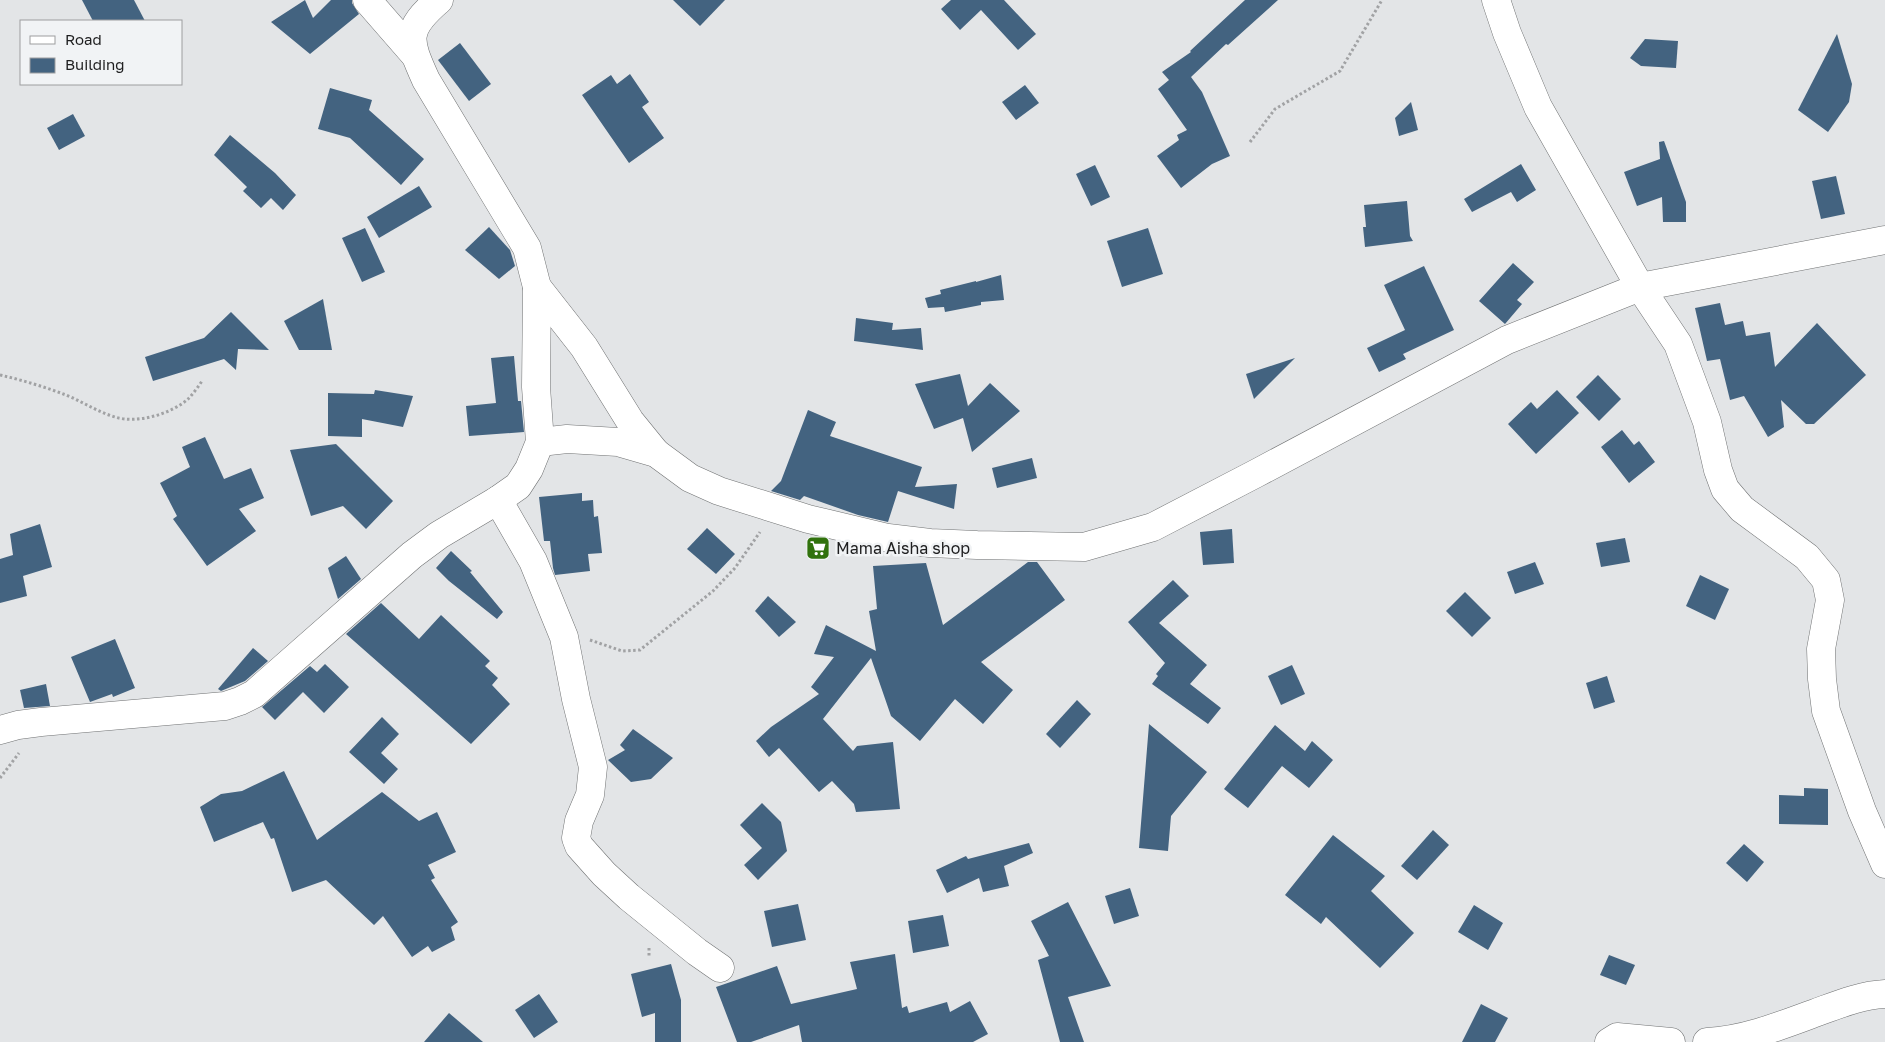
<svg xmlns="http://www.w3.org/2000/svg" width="1885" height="1042" font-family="'Golos Text',sans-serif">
<rect width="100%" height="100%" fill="#e3e5e7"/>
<!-- building -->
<g fill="#436380">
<path d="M 82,0 L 134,0 L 145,21 L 93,21 Z"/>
<path d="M 305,0 L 313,18 L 331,0 L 352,0 L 352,3 L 359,14 L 310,54 L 271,22 Z"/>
<path d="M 673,0 L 725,0 L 700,26 Z"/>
<path d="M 951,0 L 1004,0 L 1036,34 L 1018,50 L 981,10 L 960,30 L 941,9 Z"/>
<path d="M 1245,0 L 1278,0 L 1228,45 L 1226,44 L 1191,77 L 1202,92 L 1230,156 L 1212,164 L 1181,188 L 1157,156 L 1179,140 L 1177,135 L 1187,130 L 1158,89 L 1169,80 L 1162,72 L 1191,52 L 1190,51 Z"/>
<path d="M 1837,34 L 1852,84 L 1849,102 L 1828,132 L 1798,110 Z"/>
<path d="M 1645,39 L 1678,41 L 1676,68 L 1641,66 L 1630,58 Z"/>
<path d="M 460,43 L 491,84 L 469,101 L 438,60 Z"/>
<path d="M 630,74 L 649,102 L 642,107 L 664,138 L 629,163 L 582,95 L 611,75 L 617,84 Z"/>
<path d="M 1025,85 L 1039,103 L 1016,120 L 1002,102 Z"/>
<path d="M 330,88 L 372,100 L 369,110 L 424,159 L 401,185 L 350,138 L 318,129 Z"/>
<path d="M 1411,102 L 1418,130 L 1399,136 L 1395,118 Z"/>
<path d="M 73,114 L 85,136 L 59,150 L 47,128 Z"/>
<path d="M 230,135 L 275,173 L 296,195 L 283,210 L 271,198 L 261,208 L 243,191 L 247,187 L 214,155 Z"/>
<path d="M 1664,141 L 1686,202 L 1686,222 L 1663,222 L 1662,197 L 1637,206 L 1624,172 L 1660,159 L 1659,142 Z"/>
<path d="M 1521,164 L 1536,190 L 1517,202 L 1511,192 L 1472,212 L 1464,199 Z"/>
<path d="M 1095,165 L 1110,197 L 1091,206 L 1076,174 Z"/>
<path d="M 1836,176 L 1845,214 L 1821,219 L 1812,181 Z"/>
<path d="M 419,186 L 432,207 L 379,238 L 367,217 Z"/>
<path d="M 1407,201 L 1410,236 L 1413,241 L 1365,247 L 1363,227 L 1366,227 L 1364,205 Z"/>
<path d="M 489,227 L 510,250 L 515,266 L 499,279 L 465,250 Z"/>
<path d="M 365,228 L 385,272 L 362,282 L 342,238 Z"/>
<path d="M 1148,228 L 1163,274 L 1122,287 L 1107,241 Z"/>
<path d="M 1513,263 L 1534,282 L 1517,300 L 1522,304 L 1505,324 L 1479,301 Z"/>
<path d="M 1424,266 L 1454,330 L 1403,354 L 1406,359 L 1379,372 L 1367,348 L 1405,330 L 1384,285 Z"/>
<path d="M 1001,275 L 1004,300 L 981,302 L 981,305 L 945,312 L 944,307 L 928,308 L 925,298 L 941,294 L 940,290 L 976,281 L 976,282 Z"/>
<path d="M 323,299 L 332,350 L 299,350 L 284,321 Z"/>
<path d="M 1720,303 L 1725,325 L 1743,321 L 1746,336 L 1770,332 L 1775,367 L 1817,323 L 1866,375 L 1814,424 L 1806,424 L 1781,400 L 1784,427 L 1768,437 L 1744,396 L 1730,400 L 1720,359 L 1707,361 L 1695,308 Z"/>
<path d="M 231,312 L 269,350 L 238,349 L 236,370 L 224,359 L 153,381 L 145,357 L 204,338 Z"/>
<path d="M 856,318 L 893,323 L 892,330 L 921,328 L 923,350 L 854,341 Z"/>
<path d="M 514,356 L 518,401 L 521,401 L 524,432 L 469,436 L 466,406 L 496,403 L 491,358 Z"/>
<path d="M 1295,358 L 1254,399 L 1246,374 Z"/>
<path d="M 960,374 L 968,406 L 990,383 L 1020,411 L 972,452 L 963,418 L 934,429 L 915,384 Z"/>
<path d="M 1598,375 L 1621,399 L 1599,421 L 1576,397 Z"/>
<path d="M 375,390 L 413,396 L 403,427 L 362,419 L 362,437 L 328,436 L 328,393 L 374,394 Z"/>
<path d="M 1557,390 L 1579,413 L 1536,454 L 1508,424 L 1531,402 L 1537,409 Z"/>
<path d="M 808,410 L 836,422 L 830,436 L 922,467 L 915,487 L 957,484 L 954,509 L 898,491 L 888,522 L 858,515 L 804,496 L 800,500 L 771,491 L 781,481 Z"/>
<path d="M 1622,430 L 1634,445 L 1639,441 L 1655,462 L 1629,483 L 1601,447 Z"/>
<path d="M 205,437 L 224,479 L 251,468 L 264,498 L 239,509 L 256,531 L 207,566 L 173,519 L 177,516 L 160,483 L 190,467 L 182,447 Z"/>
<path d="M 336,444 L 393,501 L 366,529 L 343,506 L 311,516 L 290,450 Z"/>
<path d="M 1032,458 L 1037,478 L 997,488 L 992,468 Z"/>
<path d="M 582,493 L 582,501 L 593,500 L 594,517 L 598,516 L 602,553 L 588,554 L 590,571 L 555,575 L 553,568 L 550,541 L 544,541 L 539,497 Z"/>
<path d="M 40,524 L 52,567 L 23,576 L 27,596 L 0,603 L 0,559 L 13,555 L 10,534 Z"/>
<path d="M 707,528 L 735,554 L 716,574 L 687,549 Z"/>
<path d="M 1232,529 L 1234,563 L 1203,565 L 1200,532 Z"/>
<path d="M 1625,538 L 1630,562 L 1601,567 L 1596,543 Z"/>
<path d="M 451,551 L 472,571 L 470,572 L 503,612 L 497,619 L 449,581 L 436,568 Z"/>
<path d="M 346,556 L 361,579 L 338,599 L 328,568 Z"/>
<path d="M 1028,562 L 1037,562 L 1065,600 L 981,662 L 1013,690 L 983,724 L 955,699 L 920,741 L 891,716 L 871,658 L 823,719 L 853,751 L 857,746 L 893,742 L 900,809 L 856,812 L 854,804 L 832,781 L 819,792 L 779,748 L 769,757 L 756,741 L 771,727 L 819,694 L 811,687 L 834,657 L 814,654 L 826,625 L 876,651 L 869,611 L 877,609 L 873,566 L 926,563 L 943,625 Z"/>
<path d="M 1535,562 L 1544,584 L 1515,594 L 1507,572 Z"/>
<path d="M 1700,575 L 1729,589 L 1715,620 L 1686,606 Z"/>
<path d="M 1173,580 L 1189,596 L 1159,623 L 1207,665 L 1190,684 L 1221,708 L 1208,724 L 1152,684 L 1158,676 L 1156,674 L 1165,663 L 1128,622 Z"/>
<path d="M 1465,592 L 1491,618 L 1472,637 L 1446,611 Z"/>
<path d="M 768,596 L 796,622 L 779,637 L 755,611 Z"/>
<path d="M 381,603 L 419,639 L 441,615 L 490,661 L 485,666 L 498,678 L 492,685 L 510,704 L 471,744 L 346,634 Z"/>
<path d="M 115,639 L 135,688 L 113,697 L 112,694 L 90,702 L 71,657 Z"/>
<path d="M 253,648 L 268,661 L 245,681 L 221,691 L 218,689 Z"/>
<path d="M 325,664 L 349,687 L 324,713 L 303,692 L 275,720 L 262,707 L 310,666 L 317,672 Z"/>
<path d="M 1292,665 L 1305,694 L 1281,705 L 1268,676 Z"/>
<path d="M 1607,676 L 1615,702 L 1594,709 L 1586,683 Z"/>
<path d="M 46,684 L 50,706 L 24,708 L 20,690 Z"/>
<path d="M 1077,700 L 1091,714 L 1060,748 L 1046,734 Z"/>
<path d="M 382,717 L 399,734 L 381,753 L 398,769 L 384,784 L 349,752 Z"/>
<path d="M 1149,724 L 1207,772 L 1171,816 L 1168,851 L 1139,848 Z"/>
<path d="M 1275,725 L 1305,751 L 1312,741 L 1333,760 L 1309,788 L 1282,766 L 1248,808 L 1224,789 Z"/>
<path d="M 633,729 L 673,758 L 651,779 L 631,782 L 608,760 L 625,750 L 620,745 Z"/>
<path d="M 284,771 L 317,840 L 382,792 L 419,821 L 437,812 L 456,852 L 428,865 L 435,878 L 431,880 L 458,922 L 451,927 L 455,940 L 432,952 L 428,946 L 412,957 L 383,916 L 374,925 L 326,880 L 292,892 L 274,838 L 271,839 L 263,822 L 214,842 L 200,807 L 221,794 L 242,791 Z"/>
<path d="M 1804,788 L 1828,789 L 1828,825 L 1779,824 L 1779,795 L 1804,796 Z"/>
<path d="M 762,803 L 781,822 L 787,851 L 758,880 L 744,865 L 762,848 L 740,825 Z"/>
<path d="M 1433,830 L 1449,845 L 1417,880 L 1401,866 Z"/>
<path d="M 1333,835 L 1385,876 L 1371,891 L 1414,933 L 1380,968 L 1326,917 L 1321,924 L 1285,895 Z"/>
<path d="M 1029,843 L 1033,853 L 1004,866 L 1009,886 L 983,892 L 979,878 L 947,893 L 936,870 L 966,856 L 968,859 Z"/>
<path d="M 1744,844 L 1764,862 L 1747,882 L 1726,863 Z"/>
<path d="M 1130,888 L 1139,916 L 1114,924 L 1105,896 Z"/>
<path d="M 1068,902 L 1111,986 L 1068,997 L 1084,1042 L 1060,1042 L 1038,960 L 1049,956 L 1031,921 Z"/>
<path d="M 798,904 L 806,940 L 772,947 L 764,911 Z"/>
<path d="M 1474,905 L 1503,923 L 1488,950 L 1458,932 Z"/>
<path d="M 943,915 L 949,946 L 913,953 L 908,921 Z"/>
<path d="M 895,954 L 902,1008 L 907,1006 L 909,1013 L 947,1002 L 950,1012 L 970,1001 L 988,1034 L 973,1042 L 802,1042 L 799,1025 L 751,1042 L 737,1042 L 716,987 L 777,966 L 791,1004 L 857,989 L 850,962 Z"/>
<path d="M 1609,955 L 1635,965 L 1626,985 L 1600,975 Z"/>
<path d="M 671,964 L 681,1000 L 681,1042 L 655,1042 L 655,1013 L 642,1017 L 631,974 Z"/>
<path d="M 539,994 L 558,1022 L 534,1038 L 515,1010 Z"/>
<path d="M 1481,1004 L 1508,1018 L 1495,1042 L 1462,1042 Z"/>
<path d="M 449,1013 L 483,1042 L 424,1042 Z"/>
</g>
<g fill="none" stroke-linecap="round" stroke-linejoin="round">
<!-- minor casing -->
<g stroke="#707273" stroke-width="29">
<g id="minor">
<path d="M 367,0 L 414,54"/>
<path d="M 1496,0 L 1507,33 L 1538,107 L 1640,287 L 1678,344 L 1707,422 L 1718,470 L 1725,489 L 1742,509 L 1807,557 L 1826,580 L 1830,600 L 1821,649 L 1822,679 L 1826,711 L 1862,811 L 1885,864"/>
<path d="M 537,287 L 584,347 L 630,421 L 656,453"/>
<path d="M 540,442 L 567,439 L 618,442 L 656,453 L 690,478 L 719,491 L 808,519 L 888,538 L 930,543 L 977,545 L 1084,547 L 1153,527 L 1255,474 L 1507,340 L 1640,287 L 1885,240"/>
<path d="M 498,500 L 533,561 L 564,637 L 576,699 L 593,767 L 590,795 L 579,821 L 576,838 L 579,846 L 604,874 L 629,897 L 697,952 L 720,968"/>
<path d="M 0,730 L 18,725 L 41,722 L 225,706 L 240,701 L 254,694 L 412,555 L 439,535 L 498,500 L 518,486 L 529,469 L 540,442 L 536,387 L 537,287 L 527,248 L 426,80 C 408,40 404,30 439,0"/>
<path d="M 1609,1042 L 1617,1037 L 1671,1042"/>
<path d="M 1707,1042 C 1744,1040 1780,1026 1815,1013 C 1837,1005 1861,995 1885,994"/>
</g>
</g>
<!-- path -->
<g stroke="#a1a2a4" stroke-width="3" stroke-dasharray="2.5 2.5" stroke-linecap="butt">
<path d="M 1250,142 L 1275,109 L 1340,71 L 1382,0"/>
<path d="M 0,375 C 22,380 45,387 66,395 C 83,402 98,412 115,417 C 137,424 171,414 188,399 C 193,394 198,387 202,381"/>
<path d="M 590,640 L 622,651 L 640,650 L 713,591 L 735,568 L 760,532"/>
<path d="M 0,778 L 19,753"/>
<path d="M 649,948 L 649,958"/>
</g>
<!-- minor -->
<use href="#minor" stroke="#fff" stroke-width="28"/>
</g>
<!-- icons -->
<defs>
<g id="supermarket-square" transform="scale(1.25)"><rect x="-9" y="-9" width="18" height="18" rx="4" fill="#31720d" stroke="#f1f3f5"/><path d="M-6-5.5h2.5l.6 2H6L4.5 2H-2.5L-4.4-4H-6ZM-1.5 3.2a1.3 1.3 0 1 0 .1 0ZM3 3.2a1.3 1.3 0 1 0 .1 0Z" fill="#fff"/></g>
</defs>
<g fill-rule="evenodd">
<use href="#supermarket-square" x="818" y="548"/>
</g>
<g text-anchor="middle" stroke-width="5" stroke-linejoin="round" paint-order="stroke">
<!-- poi labels -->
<g font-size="16" fill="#1e1e1f" stroke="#f1f3f5" text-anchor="start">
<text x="836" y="554">Mama Aisha shop</text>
</g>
</g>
<!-- legend -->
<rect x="20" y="20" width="162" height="65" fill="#f1f3f5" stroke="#9d9e9f"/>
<rect x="30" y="36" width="25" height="8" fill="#ffffff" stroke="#9d9e9f"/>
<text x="65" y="45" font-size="15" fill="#1e1e1f">Road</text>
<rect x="30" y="58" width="25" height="15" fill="#436380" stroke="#9d9e9f"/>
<text x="65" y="70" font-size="15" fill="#1e1e1f">Building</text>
</svg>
